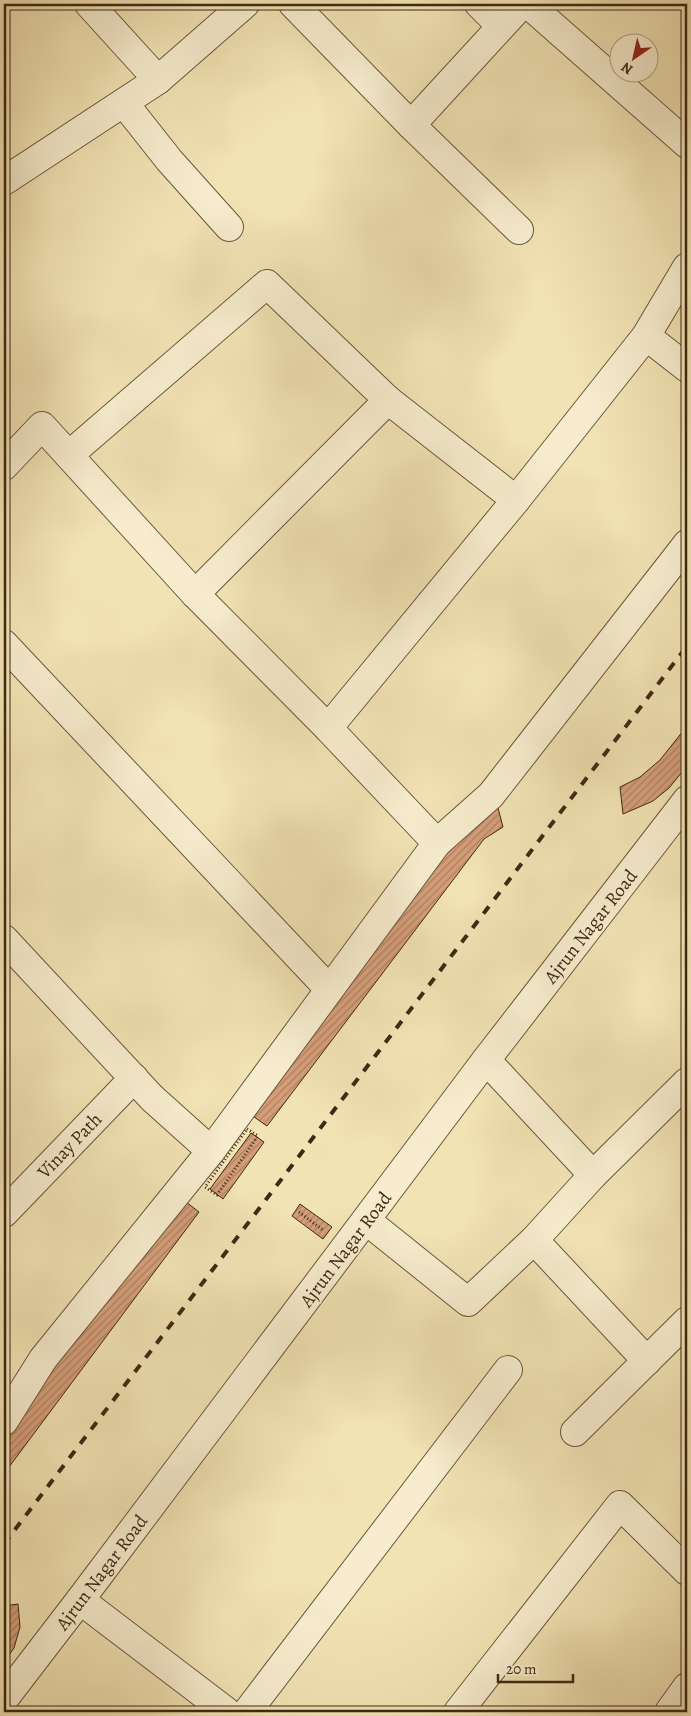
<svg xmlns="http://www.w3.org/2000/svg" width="691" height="1716" font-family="Alegreya,serif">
<defs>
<pattern id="building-hatch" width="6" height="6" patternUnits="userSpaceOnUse" patternTransform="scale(1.25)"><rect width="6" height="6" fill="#d59e79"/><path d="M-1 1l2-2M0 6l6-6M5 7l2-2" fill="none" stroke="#ae8162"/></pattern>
</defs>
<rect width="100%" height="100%" fill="#f2e3b4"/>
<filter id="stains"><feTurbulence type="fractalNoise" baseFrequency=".004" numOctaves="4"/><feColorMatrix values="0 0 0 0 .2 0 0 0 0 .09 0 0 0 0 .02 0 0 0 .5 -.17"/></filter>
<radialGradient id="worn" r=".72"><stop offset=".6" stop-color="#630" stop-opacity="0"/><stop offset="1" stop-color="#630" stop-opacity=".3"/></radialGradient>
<!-- building -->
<g fill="url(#building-hatch)" stroke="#3d2914">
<path d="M 687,726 L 687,766 L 669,788 L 653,801 L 623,814 L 620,787 L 640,777 L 660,760 Z"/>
<path d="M 497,804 L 503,827 L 484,839 L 267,1126 L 247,1112 L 476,814 Z"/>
<path d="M 251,1133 L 264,1142 L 223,1199 L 210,1189 Z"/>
<path d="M 181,1198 L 199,1212 L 9,1467 L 4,1486 L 4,1434 Z"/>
<path d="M 300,1204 L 332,1227 L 323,1239 L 292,1216 Z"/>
<path d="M 18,1604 L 20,1627 L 14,1648 L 4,1662 L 4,1606 Z"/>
</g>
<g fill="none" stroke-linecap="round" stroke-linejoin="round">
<!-- minor casing -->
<g stroke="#6a583c" stroke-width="30">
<g id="minor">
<path d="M 89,4 L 158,80"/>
<path d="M 293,4 L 411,125 L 519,230"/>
<path d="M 479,4 L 500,25"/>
<path d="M 528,4 L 687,144"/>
<path d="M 124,103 L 169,160 L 229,227"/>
<path d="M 411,125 L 522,4"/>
<path d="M 646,336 L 687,368"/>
<path d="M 69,455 L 267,284 L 388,400 L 516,500"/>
<path d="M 4,466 L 42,426 L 195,594 L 328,728 L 437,843"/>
<path d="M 195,594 L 388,400"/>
<path d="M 4,644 L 329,989"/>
<path d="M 328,728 L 516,500 L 646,336 L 687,267"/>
<path d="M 4,939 L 152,1098 L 211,1151"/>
<path d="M 486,1060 L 593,1175"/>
<path d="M 4,1213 L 134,1078"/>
<path d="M 367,1221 L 468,1302 L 534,1240 L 593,1175 L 687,1082"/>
<path d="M 534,1240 L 647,1361"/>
<path d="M 4,1421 L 43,1359 L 211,1151 L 437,843 L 491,795 L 687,544"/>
<path d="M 575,1432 L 687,1321"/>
<path d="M 80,1600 L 227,1712"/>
<path d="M 247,1712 L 508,1370"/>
<path d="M 458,1712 L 620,1505 L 687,1571"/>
<path d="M 669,1712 L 687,1687"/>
</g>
</g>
<!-- tertiary casing -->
<g stroke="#6a583c" stroke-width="30">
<g id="tertiary">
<path d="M 4,181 L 158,80 L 245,4"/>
<path d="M 4,1699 L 80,1600 L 486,1060 L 687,800"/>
</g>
</g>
<!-- path -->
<g stroke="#3d2914" stroke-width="3" stroke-dasharray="1 2.5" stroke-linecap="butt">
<path d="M 247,1129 L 258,1136 L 217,1195 L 205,1187 Z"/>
<path d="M 299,1212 L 324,1231"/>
</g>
<!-- minor -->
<use href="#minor" stroke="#f7edce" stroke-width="28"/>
<!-- tertiary -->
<use href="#tertiary" stroke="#f7edce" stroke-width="28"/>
<!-- rail -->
<path stroke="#3d2914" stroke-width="4" stroke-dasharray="9 9" stroke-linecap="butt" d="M 4,1544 L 687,646"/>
</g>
<g text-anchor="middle" stroke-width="4" stroke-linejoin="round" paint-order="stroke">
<!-- street labels -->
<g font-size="19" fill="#3d2914" stroke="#f7edce">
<text transform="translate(590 926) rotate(-52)" y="7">Ajrun Nagar Road</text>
<text transform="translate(69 1145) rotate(-46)" y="7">Vinay Path</text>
<text transform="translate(345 1249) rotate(-53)" y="7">Ajrun Nagar Road</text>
<text transform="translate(101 1572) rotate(-53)" y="7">Ajrun Nagar Road</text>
</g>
</g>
<!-- margin -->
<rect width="691" height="1716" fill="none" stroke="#f2e3b4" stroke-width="20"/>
<rect x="5" y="5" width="681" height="1706" fill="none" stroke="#3d2914" stroke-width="2.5"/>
<rect x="10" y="10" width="671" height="1696" fill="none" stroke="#3d2914"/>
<!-- north arrow -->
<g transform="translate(634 58) rotate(214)"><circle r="24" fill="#f7edce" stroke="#ad9f84"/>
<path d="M0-4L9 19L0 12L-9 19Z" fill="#8f2418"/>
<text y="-8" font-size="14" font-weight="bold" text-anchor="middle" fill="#3d2914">N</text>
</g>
<!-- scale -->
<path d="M498 1674v8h75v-8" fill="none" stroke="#3d2914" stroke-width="2.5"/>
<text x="506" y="1674" font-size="15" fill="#3d2914" stroke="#f7edce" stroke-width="4" paint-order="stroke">20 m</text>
<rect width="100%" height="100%" filter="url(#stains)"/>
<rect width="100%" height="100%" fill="url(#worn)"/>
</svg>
